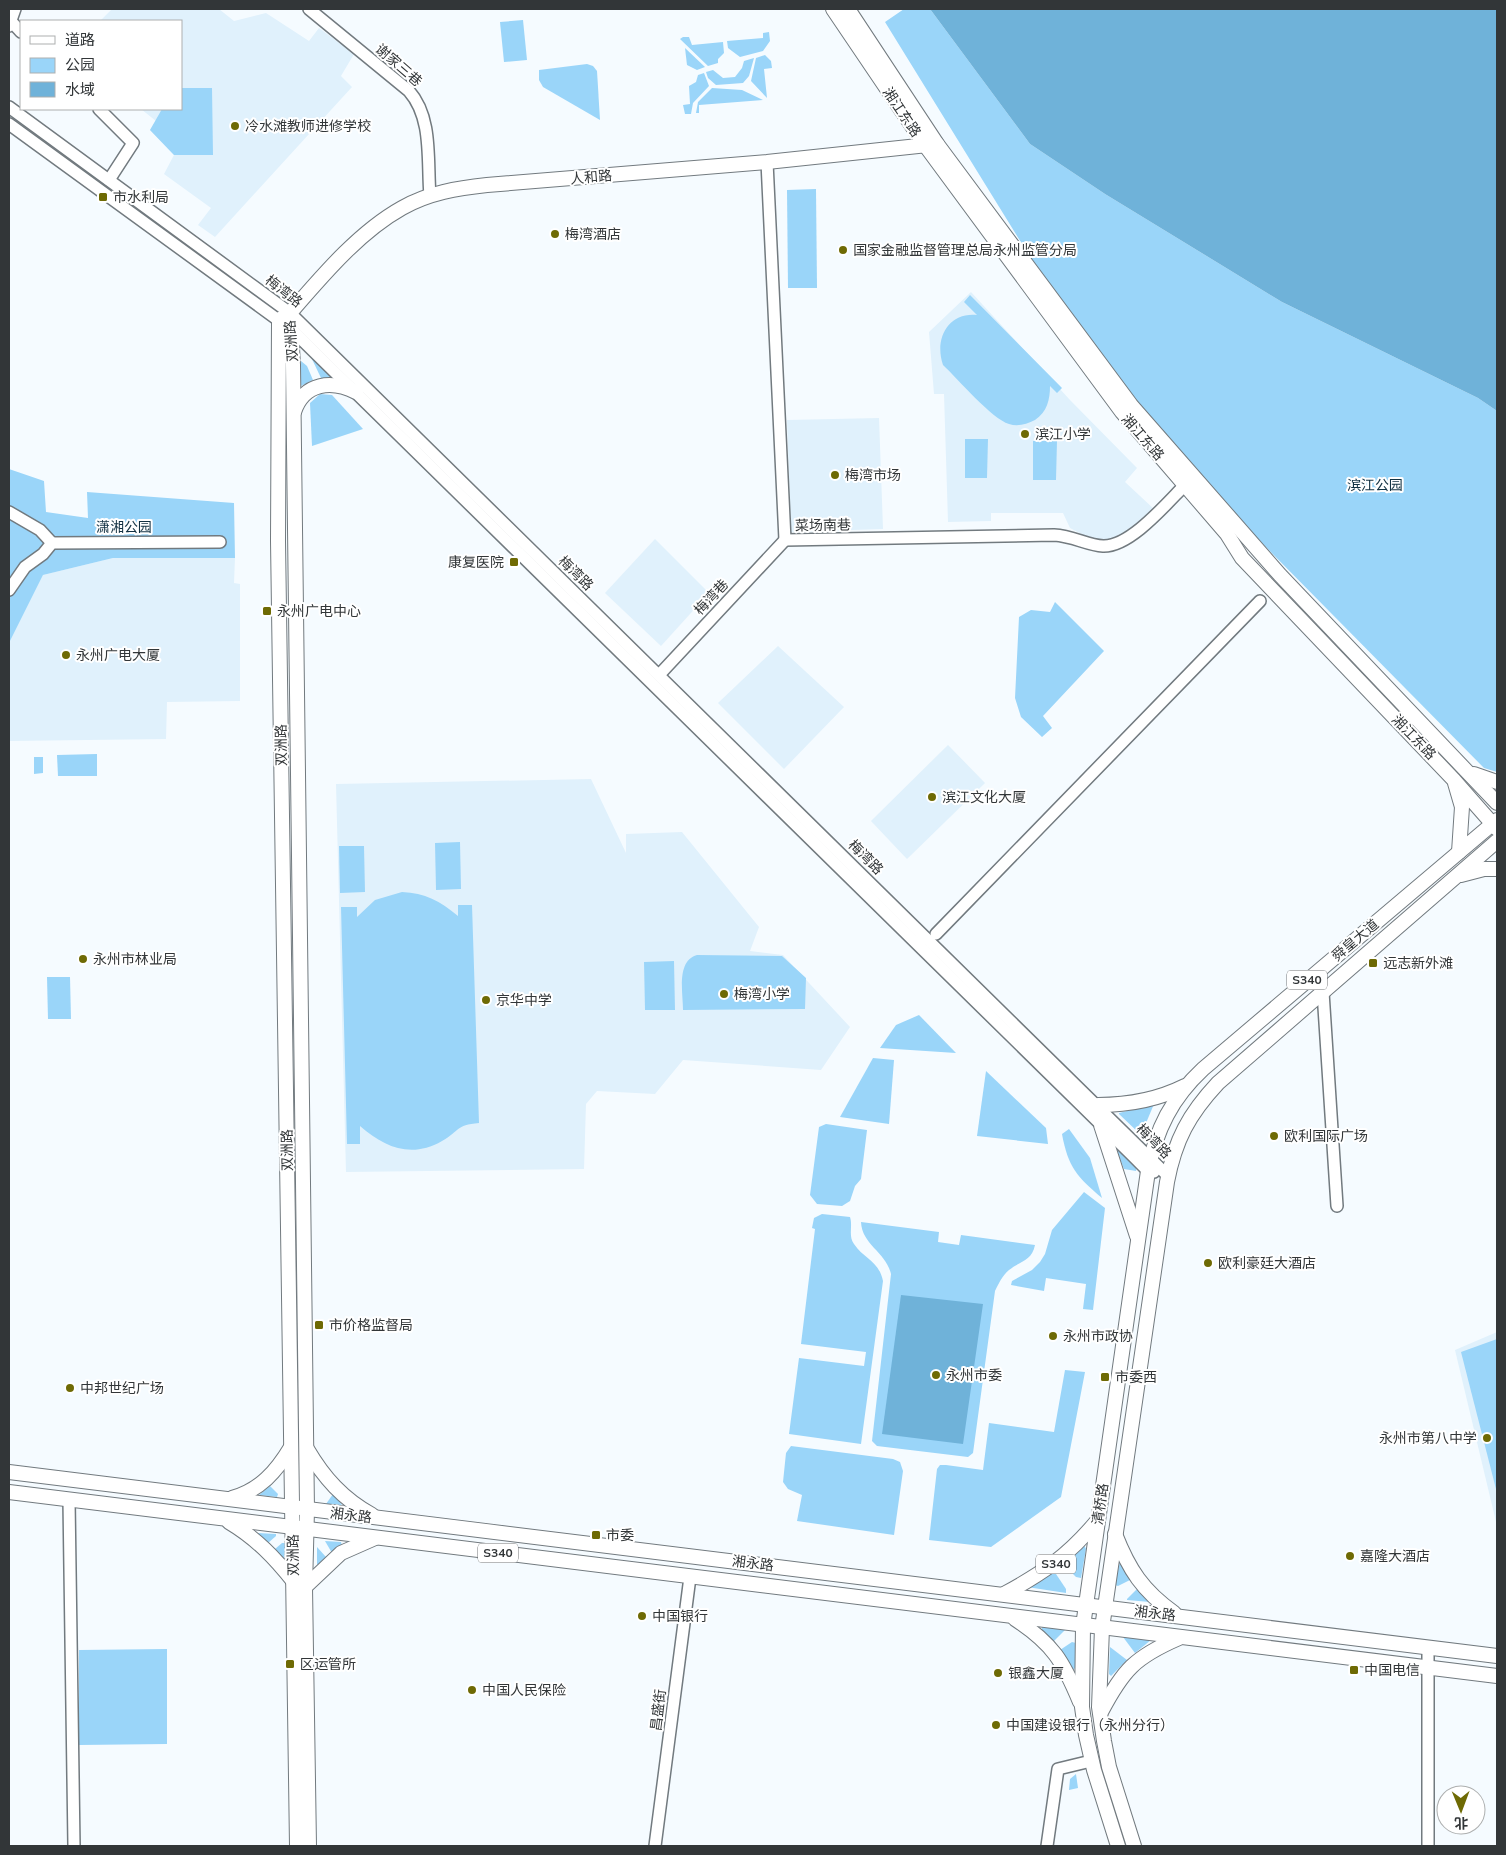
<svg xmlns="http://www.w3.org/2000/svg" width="1506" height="1855" font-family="Mulish,'Noto Sans SC',sans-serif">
<rect width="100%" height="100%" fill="#f5fbff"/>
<!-- built -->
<g fill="#e0f1fc">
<path d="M 112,9 L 219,9 L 234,21 L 266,13 L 309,41 L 319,28 L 354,54 L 341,76 L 352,87 L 215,237 L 198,225 L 211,208 L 164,174 L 174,155 L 150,130 L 156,121 L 141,109 L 181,109 L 181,21 L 100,21 Z"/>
<path d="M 971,292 L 1070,400 L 1137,468 L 1125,482 L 1154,509 L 1122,538 L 1108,542 L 1093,540 L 1070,528 L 1063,513 L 991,513 L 991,521 L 948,522 L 944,394 L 934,394 L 929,332 Z"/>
<path d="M 879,418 L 883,529 L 791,532 L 787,420 Z"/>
<path d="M 655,539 L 709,593 L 661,646 L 605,593 Z"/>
<path d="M 113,558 L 235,558 L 234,583 L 240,584 L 240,701 L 167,702 L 166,739 L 9,741 L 9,643 L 43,575 Z"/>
<path d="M 778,646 L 844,707 L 784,769 L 718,703 Z"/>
<path d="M 948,745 L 985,783 L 907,859 L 871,821 Z"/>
<path d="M 591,779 L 626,853 L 626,834 L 682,832 L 759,927 L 750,951 L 783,955 L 850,1027 L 821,1070 L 683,1060 L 655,1094 L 597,1091 L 586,1104 L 584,1169 L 346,1172 L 336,784 Z"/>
<path d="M 1497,1332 L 1497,1526 L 1455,1350 Z"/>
</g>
<!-- green -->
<g fill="#9ad5f9">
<path d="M 904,9 L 930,9 L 1030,144 L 1105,194 L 1282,302 L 1478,398 L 1497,411 L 1497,772 L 1484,768 L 1244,525 L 1170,442 L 1121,382 L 1038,270 L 885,22 Z"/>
<path d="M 523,20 L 527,60 L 504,62 L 500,22 Z"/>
<path d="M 769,32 L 770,41 L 763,51 L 740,57 L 728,48 L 727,41 L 763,38 L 763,33 Z"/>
<path d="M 683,37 L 689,37 L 692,45 L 723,42 L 724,53 L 718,59 L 718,63 L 708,66 L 680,39 Z"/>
<path d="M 685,48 L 705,67 L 697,70 L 687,65 Z"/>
<path d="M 765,55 L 771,61 L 772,68 L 764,69 L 767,98 L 751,81 L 756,58 Z"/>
<path d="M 754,58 L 749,76 L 743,83 L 716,85 L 708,78 L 706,72 L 713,70 L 723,78 L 735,77 L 742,68 L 744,61 Z"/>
<path d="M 587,64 L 593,66 L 597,71 L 600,120 L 543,87 L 539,80 L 539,70 Z"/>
<path d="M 704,73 L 709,86 L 693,103 L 691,114 L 685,114 L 683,105 L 690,104 L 689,86 L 696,82 L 698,75 Z"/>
<path d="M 181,88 L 212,88 L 213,155 L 174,155 L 150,130 L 162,109 L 181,109 Z"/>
<path d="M 712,88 L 742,90 L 763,100 L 699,105 L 699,113 L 696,113 L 698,102 Z"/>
<path d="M 816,189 L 817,288 L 788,288 L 787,190 Z"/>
<path d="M 970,295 L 1062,388 L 1057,393 L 1050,386 C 1050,400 1047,412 1035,420 C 1027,424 1018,427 1009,424 C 992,419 958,379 943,365 C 934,339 948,312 977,315 L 964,302 Z"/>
<path d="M 311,357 L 335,379 L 321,378 Z"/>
<path d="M 301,361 L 307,366 L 313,380 L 301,386 Z"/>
<path d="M 320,394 L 332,395 L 363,429 L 312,446 L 310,403 Z"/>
<path d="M 965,439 L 988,439 L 987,478 L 965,478 Z"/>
<path d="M 1033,441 L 1057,441 L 1056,480 L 1033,480 Z"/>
<path d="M 9,469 L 44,481 L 46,512 L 88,518 L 87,492 L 234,503 L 235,558 L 113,558 L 43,575 L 9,643 Z"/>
<path d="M 1055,602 L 1104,651 L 1043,716 L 1052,728 L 1042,737 L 1021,717 L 1015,698 L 1019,617 L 1031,610 L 1050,612 Z"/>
<path d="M 97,754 L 97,776 L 58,776 L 57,755 Z"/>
<path d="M 34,757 L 43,757 L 43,773 L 34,774 Z"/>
<path d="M 460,842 L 461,889 L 436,890 L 435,843 Z"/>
<path d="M 339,846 L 364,846 L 365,892 L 340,893 Z"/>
<path d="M 402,892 C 425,893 440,901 458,916 L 458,905 L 472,905 L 479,1123 C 455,1125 460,1131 442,1141 C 411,1159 384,1147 360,1126 L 360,1144 L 347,1144 L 341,907 L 357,907 L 357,917 L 375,900 Z"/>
<path d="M 697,955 L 782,956 L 806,978 L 805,1009 L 683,1010 C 683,993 676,961 697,955 Z"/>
<path d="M 674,961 L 675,1010 L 645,1010 L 644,962 Z"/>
<path d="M 47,977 L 70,977 L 71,1019 L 48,1019 Z"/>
<path d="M 919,1015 L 956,1053 L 880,1048 L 896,1025 Z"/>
<path d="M 873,1058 L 894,1060 L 889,1124 L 840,1117 Z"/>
<path d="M 986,1071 L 1046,1128 L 1048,1144 L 977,1136 Z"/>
<path d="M 1154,1104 L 1141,1135 L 1119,1114 L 1119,1113 Z"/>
<path d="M 826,1124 L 867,1130 L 861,1179 L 855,1186 L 850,1201 L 842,1206 L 817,1204 L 810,1195 L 819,1127 Z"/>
<path d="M 1069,1129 L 1090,1158 L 1102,1198 C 1077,1177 1068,1167 1062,1134 Z"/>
<path d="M 1114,1144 L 1137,1166 L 1136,1171 L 1124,1169 Z"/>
<path d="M 1084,1192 L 1105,1208 L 1093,1310 L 1083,1309 L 1086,1284 L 1046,1278 L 1044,1291 L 1011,1285 L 1012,1281 L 1032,1270 L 1040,1262 L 1045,1254 L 1052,1230 Z"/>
<path d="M 822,1214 L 850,1217 C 853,1226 848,1236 854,1244 C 864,1259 879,1261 883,1281 L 861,1444 L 789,1434 L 799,1358 L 864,1366 L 866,1352 L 801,1344 L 815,1229 L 812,1228 L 814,1218 Z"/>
<path d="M 861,1222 L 939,1232 L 938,1242 L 959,1245 L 961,1235 L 1035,1245 C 1032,1261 1020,1261 1009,1270 C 1002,1276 999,1283 995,1291 L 973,1453 L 968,1457 L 877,1446 L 872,1441 L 891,1274 C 886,1252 862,1245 861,1222 Z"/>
<path d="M 1497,1339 L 1497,1493 L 1461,1352 Z"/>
<path d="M 1065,1370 L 1085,1372 L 1061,1497 L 991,1547 L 929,1540 L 937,1469 L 940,1465 L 946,1465 L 983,1470 L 989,1423 L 1054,1432 Z"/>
<path d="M 791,1446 L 893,1459 L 900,1462 L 903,1471 L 894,1535 L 797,1521 L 802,1495 L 788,1489 L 783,1482 L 786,1453 Z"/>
<path d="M 270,1486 L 278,1494 L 277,1497 L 259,1495 Z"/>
<path d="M 333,1494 L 342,1505 L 326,1504 Z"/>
<path d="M 258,1533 L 276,1534 L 276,1536 L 268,1543 L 258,1536 Z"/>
<path d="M 325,1541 L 341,1542 L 342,1546 L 332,1553 Z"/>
<path d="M 282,1543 L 286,1543 L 284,1560 L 275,1549 Z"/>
<path d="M 1084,1545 L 1086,1549 L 1081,1578 L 1076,1577 L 1063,1564 Z"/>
<path d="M 317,1547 L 326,1557 L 319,1566 L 317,1564 Z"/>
<path d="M 1120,1561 L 1134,1578 L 1118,1586 L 1115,1585 Z"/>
<path d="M 1054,1571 L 1066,1589 L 1066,1593 L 1027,1587 Z"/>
<path d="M 1140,1586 L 1150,1602 L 1127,1600 L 1127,1599 Z"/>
<path d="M 1042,1626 L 1065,1628 L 1065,1630 L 1053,1642 L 1042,1630 Z"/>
<path d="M 1124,1635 L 1150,1639 L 1151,1640 L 1135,1653 L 1123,1637 Z"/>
<path d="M 1072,1642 L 1076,1643 L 1075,1668 L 1073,1670 L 1060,1650 Z"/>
<path d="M 1110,1647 L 1127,1660 L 1111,1676 L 1109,1674 Z"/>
<path d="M 167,1649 L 167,1744 L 79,1745 L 79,1650 Z"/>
<path d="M 1076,1774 L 1078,1788 L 1069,1790 L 1070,1779 Z"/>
</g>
<!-- water -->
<g fill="#6fb2d9">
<path d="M 930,9 L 1497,9 L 1497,411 L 1478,398 L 1282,302 L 1105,194 L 1030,144 Z"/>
<path d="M 901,1295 L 983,1304 L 963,1444 L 882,1434 Z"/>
</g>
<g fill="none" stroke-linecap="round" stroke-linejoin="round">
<!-- minor casing -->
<g stroke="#727a7f" stroke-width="14">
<g id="minor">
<path d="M 309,9 L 409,91 C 433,118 427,161 430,196"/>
<path d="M 9,19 L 21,32"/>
<path d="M 9,26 L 15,9"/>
<path d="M 9,107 L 290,313 L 1168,1176"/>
<path d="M 99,109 L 133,143 L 109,180"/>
<path d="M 9,124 L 292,330 L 1132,1155 L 1148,1171 L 1154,1172"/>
<path d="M 767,162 L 785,540 L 1054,535 C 1073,536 1087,545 1103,546 C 1130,547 1166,504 1185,485"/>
<path d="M 9,512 L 40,530 L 52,543"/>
<path d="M 9,590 L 25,567 L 43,554 L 52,543 L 220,542"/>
<path d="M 659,675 L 785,540"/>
<path d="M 936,934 L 1260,601"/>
<path d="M 1323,992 L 1337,1206"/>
<path d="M 69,1500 L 74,1846"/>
<path d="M 1428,1647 L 1428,1846"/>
<path d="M 655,1846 L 690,1577"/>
<path d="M 1047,1846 L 1058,1769 L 1091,1761"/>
</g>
</g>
<!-- major casing -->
<g stroke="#727a7f" stroke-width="16">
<g id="major">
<path d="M 833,9 L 925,145 L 1122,412 L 1227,534 L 1242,558 L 1454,780 L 1497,829"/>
<path d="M 848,9 L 937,144 L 1131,405 L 1280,575 L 1497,803"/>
<path d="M 290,313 L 293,365 L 307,1510 L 305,1587 L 309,1846"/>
<path d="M 294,412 C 304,382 332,380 356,392"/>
<path d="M 1474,774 L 1497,782"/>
<path d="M 1455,783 L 1462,807 L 1459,852"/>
<path d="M 1461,875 L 1484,869 L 1497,869"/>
<path d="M 1098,1105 C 1130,1105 1157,1100 1185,1086"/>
<path d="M 1101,1125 L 1137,1236"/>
<path d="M 307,1449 C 324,1478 343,1499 372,1515"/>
<path d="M 9,1472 L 1497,1656"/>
<path d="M 9,1492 L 1497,1676"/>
<path d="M 232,1498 C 260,1490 276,1472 291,1447"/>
<path d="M 229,1522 C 256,1538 275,1558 294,1582"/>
<path d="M 1115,1534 C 1129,1570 1143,1591 1174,1613"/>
<path d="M 305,1587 L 341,1553 L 375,1538"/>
<path d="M 1004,1594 C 1043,1573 1069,1555 1097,1521"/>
<path d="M 1015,1619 C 1053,1644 1063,1661 1080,1702"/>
<path d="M 1101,1712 C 1123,1670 1135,1657 1179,1638"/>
<path d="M 297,1846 L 278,541 L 279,320 L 290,313 C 322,276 359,232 402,208 C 428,193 458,188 487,185 L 767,162 L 937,144"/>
<path d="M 1118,1846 L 1094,1770 L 1086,1735 L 1082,1707 L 1083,1626 L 1148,1171 C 1156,1129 1172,1098 1203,1069 L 1497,820"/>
<path d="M 1134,1846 L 1109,1767 L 1104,1741 L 1099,1707 L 1102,1628 L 1167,1182 C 1175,1140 1189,1114 1218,1083 L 1497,841"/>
</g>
</g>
<!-- minor -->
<use href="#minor" stroke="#fff" stroke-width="11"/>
<!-- major -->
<use href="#major" stroke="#fff" stroke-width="14"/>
</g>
<!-- markers -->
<g fill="#6e6a04" stroke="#fff" stroke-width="2">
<circle cx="235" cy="126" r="5"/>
<rect x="98" y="192" width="10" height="10" rx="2.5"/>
<circle cx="555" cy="234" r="5"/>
<circle cx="843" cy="250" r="5"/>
<circle cx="1025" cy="434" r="5"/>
<circle cx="835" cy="475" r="5"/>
<rect x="509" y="557" width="10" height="10" rx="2.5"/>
<rect x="262" y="606" width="10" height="10" rx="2.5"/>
<circle cx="66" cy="655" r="5"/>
<circle cx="932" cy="797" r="5"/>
<circle cx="83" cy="959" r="5"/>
<rect x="1368" y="958" width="10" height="10" rx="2.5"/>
<circle cx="724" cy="994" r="5"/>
<circle cx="486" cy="1000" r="5"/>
<circle cx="1274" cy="1136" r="5"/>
<circle cx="1208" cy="1263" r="5"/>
<rect x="314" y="1320" width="10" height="10" rx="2.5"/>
<circle cx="1053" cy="1336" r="5"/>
<circle cx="936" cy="1375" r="5"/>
<rect x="1100" y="1372" width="10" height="10" rx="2.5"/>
<circle cx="70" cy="1388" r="5"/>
<circle cx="1487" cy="1438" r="5"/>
<rect x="591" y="1530" width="10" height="10" rx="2.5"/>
<circle cx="1350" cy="1556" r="5"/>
<circle cx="642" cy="1616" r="5"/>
<rect x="285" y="1659" width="10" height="10" rx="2.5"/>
<rect x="1349" y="1665" width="10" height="10" rx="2.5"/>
<circle cx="998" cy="1673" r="5"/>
<circle cx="472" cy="1690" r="5"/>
<circle cx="996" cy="1725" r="5"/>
</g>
<g text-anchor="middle" stroke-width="4" stroke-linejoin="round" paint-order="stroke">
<!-- shield labels -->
<g fill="#fff" stroke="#707274" stroke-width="1">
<rect x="1287" y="970.5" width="40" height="19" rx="4"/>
<rect x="478" y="1543.5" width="40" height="19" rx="4"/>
<rect x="1036" y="1554.5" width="40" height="19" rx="4"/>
</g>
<g font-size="12" font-weight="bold" fill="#323638">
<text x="1307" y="984">S340</text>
<text x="498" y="1557">S340</text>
<text x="1056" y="1568">S340</text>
</g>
<!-- street labels -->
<g font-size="14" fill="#323638" stroke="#fff">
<text transform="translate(399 65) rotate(41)" y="5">谢家三巷</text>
<text transform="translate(902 112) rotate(56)" y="5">湘江东路</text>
<text transform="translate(591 177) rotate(-5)" y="5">人和路</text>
<text transform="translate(284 291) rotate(38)" y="5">梅湾路</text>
<text transform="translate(291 341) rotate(-94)" y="5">双洲路</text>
<text transform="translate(1143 437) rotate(49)" y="5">湘江东路</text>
<text transform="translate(823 525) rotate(-1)" y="5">菜场南巷</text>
<text transform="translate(576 573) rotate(44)" y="5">梅湾路</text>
<text transform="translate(711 597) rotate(-47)" y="5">梅湾巷</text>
<text transform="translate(1414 737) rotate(46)" y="5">湘江东路</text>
<text transform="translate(281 745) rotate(-91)" y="5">双洲路</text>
<text transform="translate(866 857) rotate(45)" y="5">梅湾路</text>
<text transform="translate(1355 940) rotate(-40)" y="5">舜皇大道</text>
<text transform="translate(1154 1141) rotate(45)" y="5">梅湾路</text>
<text transform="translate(287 1150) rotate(-91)" y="5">双洲路</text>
<text transform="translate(1100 1504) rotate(-82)" y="5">清桥路</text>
<text transform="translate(351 1515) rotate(7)" y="5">湘永路</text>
<text transform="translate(293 1555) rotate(-91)" y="5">双洲路</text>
<text transform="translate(753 1563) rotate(7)" y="5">湘永路</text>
<text transform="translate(1155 1613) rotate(7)" y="5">湘永路</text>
<text transform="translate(658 1710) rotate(-83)" y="5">昌盛街</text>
</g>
<!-- poi labels -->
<g font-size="14" fill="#323638" stroke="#fff" text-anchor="start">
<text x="245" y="131">冷水滩教师进修学校</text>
<text x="113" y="202">市水利局</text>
<text x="565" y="239">梅湾酒店</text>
<text x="853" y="255">国家金融监督管理总局永州监管分局</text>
<text x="1035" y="439">滨江小学</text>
<text x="845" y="480">梅湾市场</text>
<text x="504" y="567" text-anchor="end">康复医院</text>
<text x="277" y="616">永州广电中心</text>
<text x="76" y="660">永州广电大厦</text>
<text x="942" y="802">滨江文化大厦</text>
<text x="93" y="964">永州市林业局</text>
<text x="1383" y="968">远志新外滩</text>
<text x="734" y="999">梅湾小学</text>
<text x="496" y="1005">京华中学</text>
<text x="1284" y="1141">欧利国际广场</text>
<text x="1218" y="1268">欧利豪廷大酒店</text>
<text x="329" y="1330">市价格监督局</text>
<text x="1063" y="1341">永州市政协</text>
<text x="946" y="1380">永州市委</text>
<text x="1115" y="1382">市委西</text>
<text x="80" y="1393">中邦世纪广场</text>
<text x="1477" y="1443" text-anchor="end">永州市第八中学</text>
<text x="606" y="1540">市委</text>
<text x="1360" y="1561">嘉隆大酒店</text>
<text x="652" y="1621">中国银行</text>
<text x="300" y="1669">区运管所</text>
<text x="1364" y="1675">中国电信</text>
<text x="1008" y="1678">银鑫大厦</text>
<text x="482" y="1695">中国人民保险</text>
<text x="1006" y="1730">中国建设银行（永州分行）</text>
</g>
<!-- park labels -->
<g font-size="14" fill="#123142" stroke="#fff">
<text x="1375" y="490">滨江公园</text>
<text x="124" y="532">潇湘公园</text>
</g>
</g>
<!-- border -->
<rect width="1506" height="1855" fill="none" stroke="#323638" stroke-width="20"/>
<!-- legend -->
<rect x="20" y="20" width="162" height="90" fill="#ffffff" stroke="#adafaf"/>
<rect x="30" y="36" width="25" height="8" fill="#ffffff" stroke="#adafaf"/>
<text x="65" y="45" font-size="15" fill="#323638">道路</text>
<rect x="30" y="58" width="25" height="15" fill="#9ad5f9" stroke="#adafaf"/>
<text x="65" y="70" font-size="15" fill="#323638">公园</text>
<rect x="30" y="82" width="25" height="15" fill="#6fb2d9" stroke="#adafaf"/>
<text x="65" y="95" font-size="15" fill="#323638">水域</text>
<!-- north arrow -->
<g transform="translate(1461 1810) rotate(179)"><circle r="24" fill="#ffffff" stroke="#adafaf"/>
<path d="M0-4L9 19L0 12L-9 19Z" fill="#6e6a04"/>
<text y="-8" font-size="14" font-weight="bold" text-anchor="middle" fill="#323638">北</text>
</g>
</svg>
